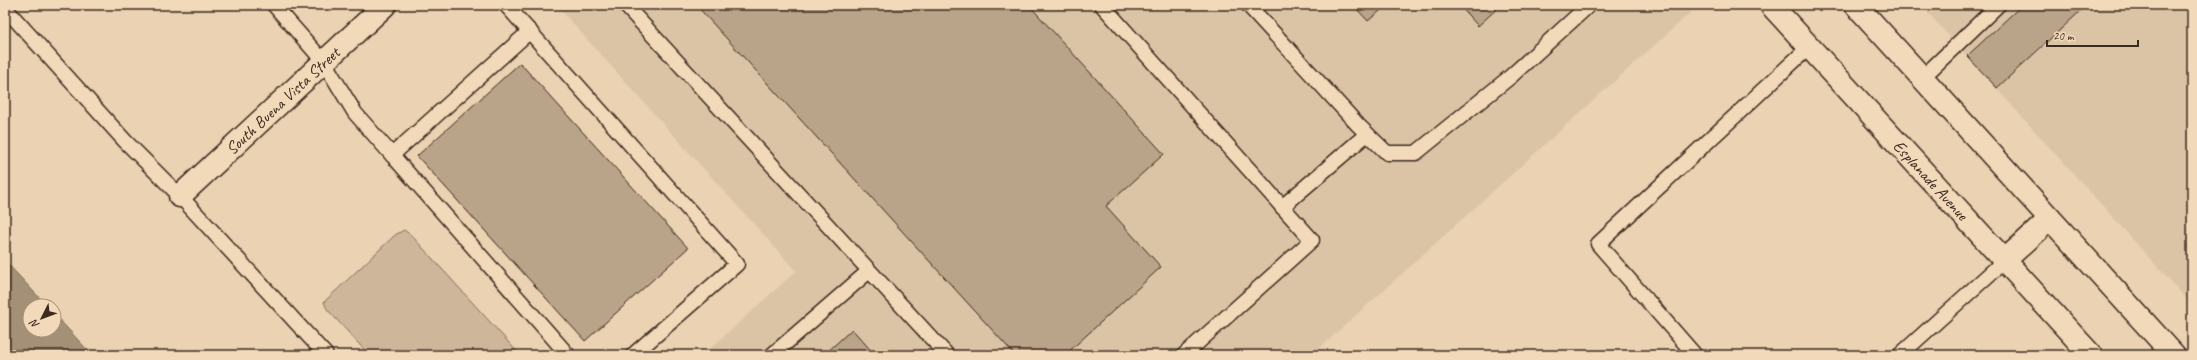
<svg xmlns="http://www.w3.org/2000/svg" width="2197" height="360" font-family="Caveat,sans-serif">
<rect width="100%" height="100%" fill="#ead2b3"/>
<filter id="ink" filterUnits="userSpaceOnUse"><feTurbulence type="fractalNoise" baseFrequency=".025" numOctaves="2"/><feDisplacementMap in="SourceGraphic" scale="8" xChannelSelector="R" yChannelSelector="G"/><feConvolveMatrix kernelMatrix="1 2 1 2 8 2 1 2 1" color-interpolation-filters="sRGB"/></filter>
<g filter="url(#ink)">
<!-- built -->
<g fill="#dbc4a6">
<path d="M 556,5 L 1699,5 L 1312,355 L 703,355 L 796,271 Z"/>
<path d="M 1921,5 L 2192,5 L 2192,305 L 1967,56 Z"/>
</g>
<!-- green -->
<path fill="#cdb69a" stroke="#84705c" d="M 404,230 L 412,236 L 520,355 L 369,355 L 327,309 L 324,302 L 395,235 Z"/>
<!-- water -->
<path fill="#a48f77" stroke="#7a6753" d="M 5,261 L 47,306 L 30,306 L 30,330 L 54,330 L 54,314 L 92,355 L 5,355 Z"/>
<!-- building -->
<g fill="#b9a389" stroke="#3b2a1e">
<path d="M 696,5 L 1029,5 L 1164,154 L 1106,206 L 1161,267 L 1065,355 L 1015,355 Z"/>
<path d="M 1353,5 L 1387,5 L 1368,21 Z"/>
<path d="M 1459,5 L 1501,5 L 1478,26 Z"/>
<path d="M 2022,5 L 2087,5 L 1997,88 L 1967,56 Z"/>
<path d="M 520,63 L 688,248 L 585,341 L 417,156 Z"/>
<path d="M 852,329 L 875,355 L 824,355 Z"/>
</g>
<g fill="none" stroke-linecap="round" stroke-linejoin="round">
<!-- service casing -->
<g stroke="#3b2a1e" stroke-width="17">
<g id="service">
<path d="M 274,5 L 324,62 L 355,113 L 392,155"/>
<path d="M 506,5 L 737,264 L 633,355"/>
<path d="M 625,5 L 947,355"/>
<path d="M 1102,5 L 1312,240 L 1184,355"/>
<path d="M 1248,5 L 1358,125 L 1387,153 L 1416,153 L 1510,77 L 1589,5"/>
<path d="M 5,8 L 125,141 L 180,196 L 326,355"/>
<path d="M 530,31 L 392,155 L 568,355"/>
<path d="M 1922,78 L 1998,5"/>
<path d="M 1282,207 L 1367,134"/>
<path d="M 772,355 L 869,271"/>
<path d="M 1695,355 L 1598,244 L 1809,47"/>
<path d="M 1900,355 L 2004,261"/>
</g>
</g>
<!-- minor casing -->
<g stroke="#3b2a1e" stroke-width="25">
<g id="minor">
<path id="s1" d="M 180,196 L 385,5"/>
</g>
</g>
<!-- secondary casing -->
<g stroke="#3b2a1e" stroke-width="25">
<g id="secondary">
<path id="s2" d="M 1771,5 L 2091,355"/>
<path d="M 1856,5 L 2174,355"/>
<path d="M 2004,261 L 2050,219"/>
</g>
</g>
<!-- service -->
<use href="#service" stroke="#f1d9b9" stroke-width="14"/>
<!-- minor -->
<use href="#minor" stroke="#f1d9b9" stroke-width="22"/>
<!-- secondary -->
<use href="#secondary" stroke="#f1d9b9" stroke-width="22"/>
</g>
</g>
<g text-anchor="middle" stroke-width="3" stroke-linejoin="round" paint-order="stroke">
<!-- street labels -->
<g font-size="17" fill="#3b2a1e" stroke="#f1d9b9">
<text dy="6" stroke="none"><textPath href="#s1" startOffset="140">South Buena Vista Street</textPath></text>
<text dy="6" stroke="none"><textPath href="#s2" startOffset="237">Esplanade Avenue</textPath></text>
</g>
</g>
<!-- margin -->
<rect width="2197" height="360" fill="none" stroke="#f1d9b9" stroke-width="20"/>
<rect x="10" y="10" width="2177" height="340" fill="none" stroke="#3b2a1e" stroke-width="1.5" filter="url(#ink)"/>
<!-- north arrow -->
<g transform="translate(42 318) rotate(228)"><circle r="19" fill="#f1d9b9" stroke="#a8937b"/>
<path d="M0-3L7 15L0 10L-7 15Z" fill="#3b2a1e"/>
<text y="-6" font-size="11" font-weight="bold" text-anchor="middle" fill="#3b2a1e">N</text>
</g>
<!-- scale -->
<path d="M2047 40v6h91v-6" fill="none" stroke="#3b2a1e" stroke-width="2"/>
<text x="2053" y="40" font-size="12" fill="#3b2a1e" stroke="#f1d9b9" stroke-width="3" paint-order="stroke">20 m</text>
</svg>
